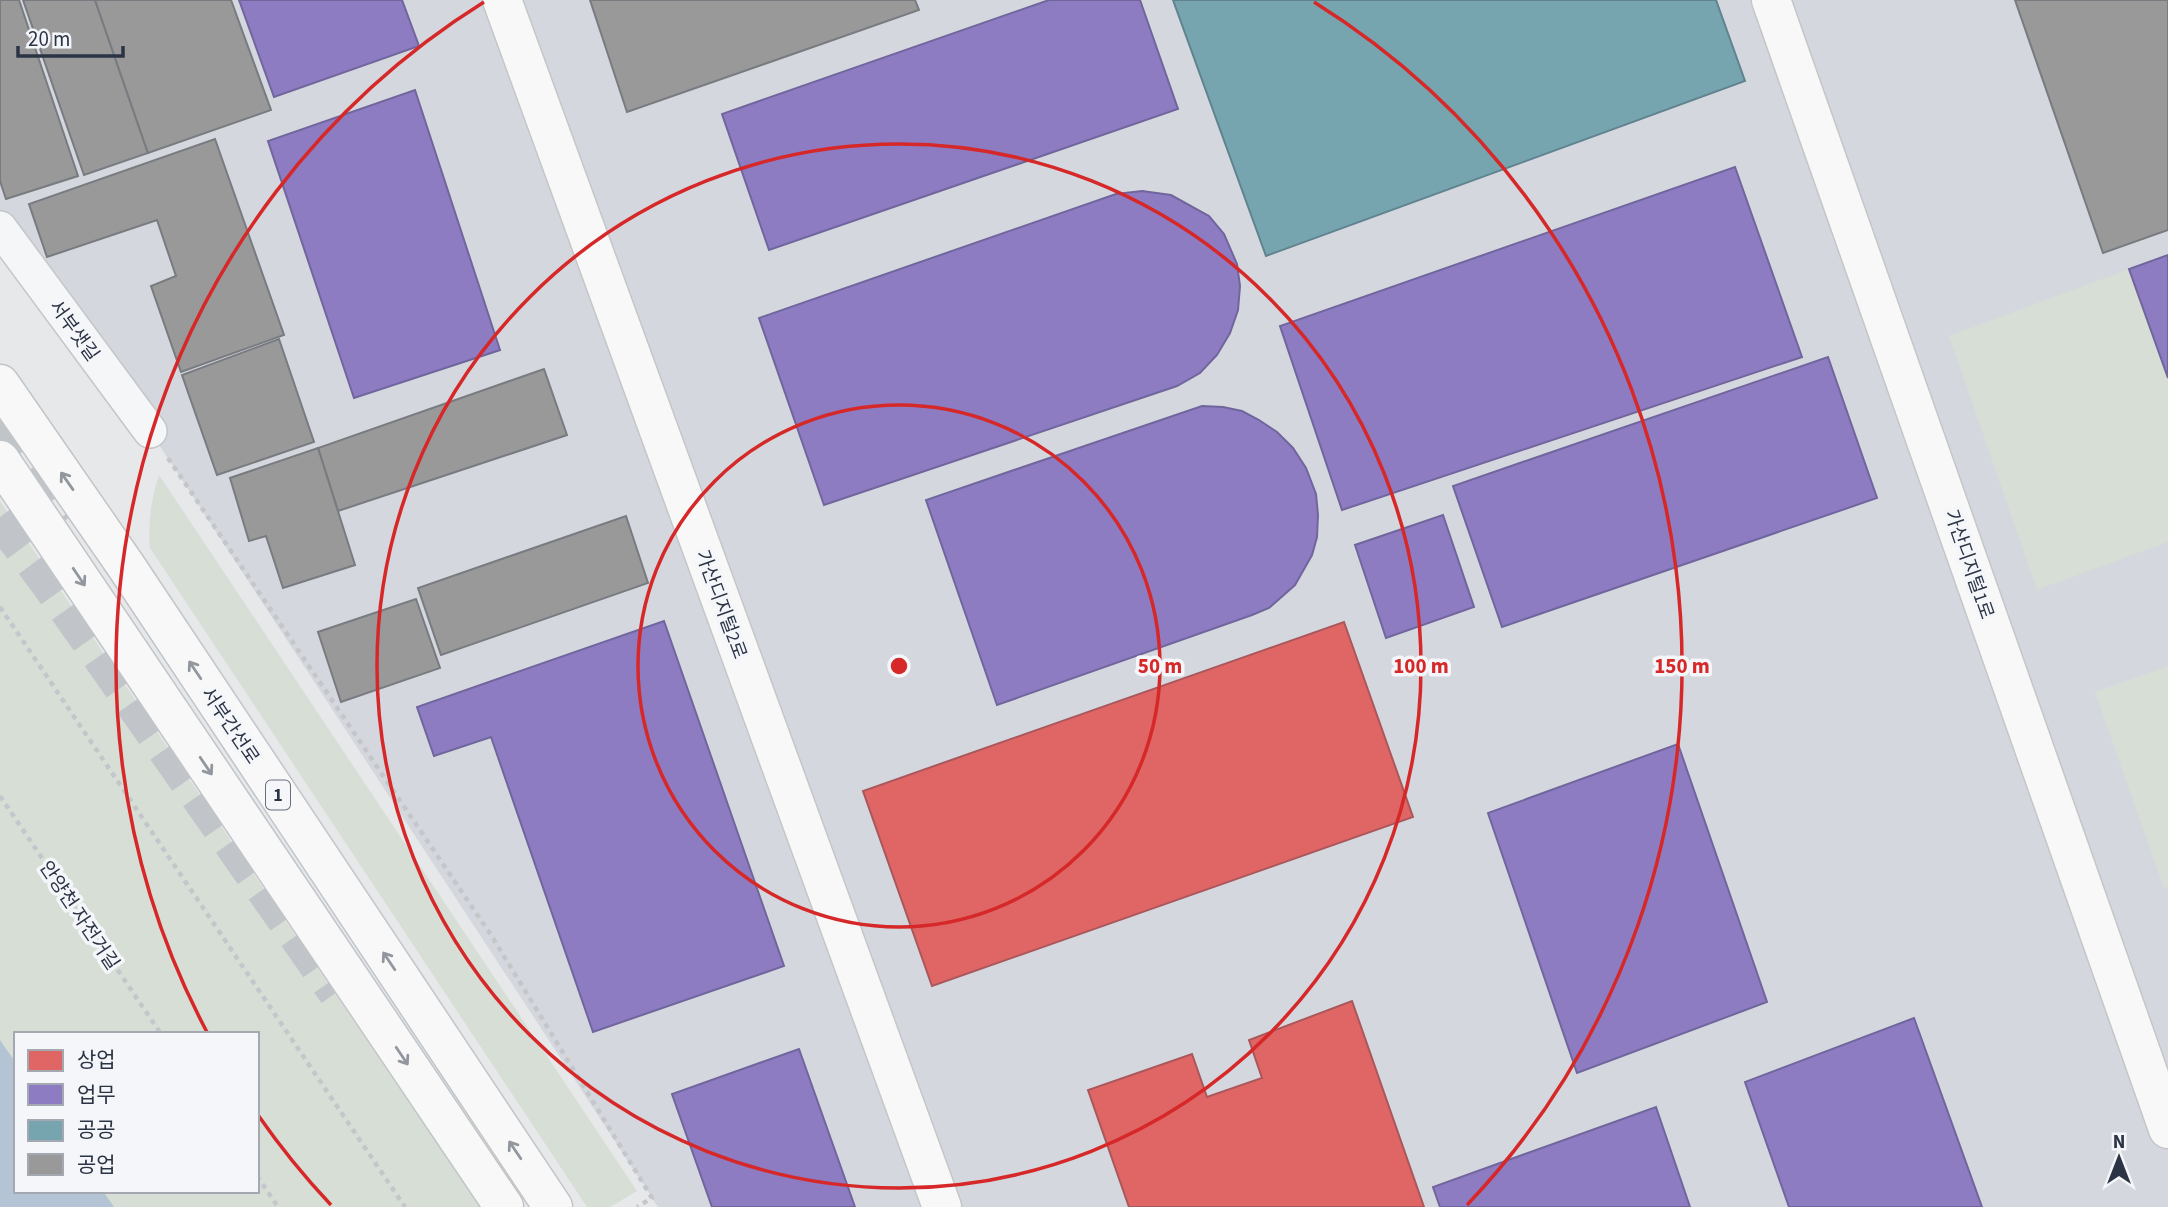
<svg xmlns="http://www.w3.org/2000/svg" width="2168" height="1207" font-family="'Source Sans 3','Noto Sans KR',sans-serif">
<rect width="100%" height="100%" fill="#e6e8ea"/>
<!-- built -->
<path fill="#d4d7dd" d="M 0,0 L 2168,0 L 2168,1207 L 658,1207 L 150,431 L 0,220 Z"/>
<!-- green -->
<g fill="#d6ded6" fill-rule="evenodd">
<path d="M 2129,269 L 2168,378 L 2168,542 L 2037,590 L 1949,336 Z"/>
<path d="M 159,475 L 637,1191 L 610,1207 L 587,1207 L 150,548 C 148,522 151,500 159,475 Z"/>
<path d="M 0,501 L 480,1207 L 0,1207 ZM 16,1034 L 257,1034 L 257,1191 L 16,1191 Z"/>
<path d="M 2168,666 L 2168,887 L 2164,889 L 2095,692 Z"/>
</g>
<!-- water -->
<path fill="#b4c4d5" d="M 0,1040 L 16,1063 L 16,1191 L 103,1191 L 114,1207 L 0,1207 Z"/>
<!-- shops -->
<g fill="#e06666" stroke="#aa575c" stroke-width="2">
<path d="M 1344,622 L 1413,817 L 932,986 L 863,791 Z"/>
<path d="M 1352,1001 L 1424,1207 L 1129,1207 L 1088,1090 L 1192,1054 L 1207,1097 L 1262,1078 L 1249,1040 Z"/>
</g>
<!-- offices -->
<g fill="#8e7cc3" stroke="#70669d" stroke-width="2">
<path d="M 239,0 L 402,0 L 419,46 L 274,97 Z"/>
<path d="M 1049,0 L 1140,0 L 1178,109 L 769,250 L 722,114 Z"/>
<path d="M 1194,0 L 1284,0 L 1354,195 L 1275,224 Z"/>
<path d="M 415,90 L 500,350 L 354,398 L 268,141 Z"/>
<path d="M 1735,167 L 1802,357 L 1342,510 L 1280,326 Z"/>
<path d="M 1142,191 L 1171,195 L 1209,216 L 1224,234 L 1237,264 L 1240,286 L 1238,310 L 1230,333 L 1217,355 L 1200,373 L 1177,386 L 824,505 L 759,318 L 1116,194 Z"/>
<path d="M 2168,255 L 2168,378 L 2129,269 Z"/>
<path d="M 1828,357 L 1877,498 L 1502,627 L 1453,486 Z"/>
<path d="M 1202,406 L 1223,407 L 1242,411 L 1259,420 L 1277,432 L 1293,448 L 1306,468 L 1316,494 L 1318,515 L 1317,537 L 1312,555 L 1295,585 L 1269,608 L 1252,615 L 997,705 L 926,500 Z"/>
<path d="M 1443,515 L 1474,607 L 1386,638 L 1355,545 Z"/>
<path d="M 664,621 L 784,966 L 593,1032 L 491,737 L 434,756 L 417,707 Z"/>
<path d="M 1678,744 L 1767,1002 L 1577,1073 L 1488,813 Z"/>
<path d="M 1914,1018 L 1982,1207 L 1789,1207 L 1745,1082 Z"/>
<path d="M 799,1049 L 855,1207 L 712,1207 L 672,1094 Z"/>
<path d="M 1656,1107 L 1690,1207 L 1440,1207 L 1433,1187 Z"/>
</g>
<!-- public -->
<path fill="#76a5af" stroke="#60838f" stroke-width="2" d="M 1173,0 L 1716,0 L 1745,81 L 1266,256 Z"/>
<!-- industry -->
<g fill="#999" stroke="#787b80" stroke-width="2">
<path d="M 0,0 L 19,0 L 78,176 L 6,199 L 0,181 Z"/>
<path d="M 23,0 L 95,0 L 148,153 L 84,175 Z"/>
<path d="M 95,0 L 231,0 L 271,110 L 148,153 Z"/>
<path d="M 590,0 L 915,0 L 919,10 L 627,112 Z"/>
<path d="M 2015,0 L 2168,0 L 2168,230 L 2103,253 Z"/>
<path d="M 215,139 L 284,335 L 181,372 L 151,286 L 176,276 L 157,220 L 47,257 L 29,204 Z"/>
<path d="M 279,339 L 314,442 L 217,475 L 182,375 Z"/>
<path d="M 544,369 L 567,435 L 338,511 L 318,448 Z"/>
<path d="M 318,448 L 355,565 L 283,588 L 266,536 L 249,541 L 230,478 Z"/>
<path d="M 626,516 L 648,583 L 441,655 L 418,588 Z"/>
<path d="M 416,599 L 440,668 L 341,702 L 318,632 Z"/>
</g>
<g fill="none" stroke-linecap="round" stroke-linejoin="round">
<!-- highway-tunnel -->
<g stroke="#c1c4c9" stroke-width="38" stroke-dasharray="38 19" stroke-linecap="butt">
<path d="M 0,421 L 70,517"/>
<path d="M 0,517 L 53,588 L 337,992"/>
</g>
<!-- street casing -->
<g stroke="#c4c6c8" stroke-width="36">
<path id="street" d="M 0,228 L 150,431"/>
</g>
<!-- secondary casing -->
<g stroke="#c4c6c8" stroke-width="41">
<g id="secondary">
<path d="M 502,0 L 942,1207"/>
<path d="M 1771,0 L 2168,1129"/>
</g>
</g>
<!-- primary casing -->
<g stroke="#c2c5c8" stroke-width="41">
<g id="primary">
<path d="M 0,384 L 126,566 L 553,1207"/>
<path d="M 0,460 L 504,1207"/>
</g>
</g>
<!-- path -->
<g stroke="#c5c6ca" stroke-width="4.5" stroke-dasharray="5 5" stroke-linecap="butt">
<path d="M 168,458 L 491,935 L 652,1198 L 637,1207"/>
<path d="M 0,607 L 405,1207"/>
<path d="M 0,796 L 161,1034"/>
<path d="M 257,1176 L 278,1207"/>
</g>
<!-- street -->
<use href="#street" stroke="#f5f6f7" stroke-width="33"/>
<!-- secondary -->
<use href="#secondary" stroke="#f8f8f8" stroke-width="38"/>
<!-- primary -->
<use href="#primary" stroke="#f8f8f8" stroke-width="38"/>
</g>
<!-- one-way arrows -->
<defs><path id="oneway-shaft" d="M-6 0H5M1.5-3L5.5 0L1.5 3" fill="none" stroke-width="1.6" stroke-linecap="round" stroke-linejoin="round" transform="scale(1.75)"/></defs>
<g stroke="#92969e">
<use href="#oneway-shaft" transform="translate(67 481) rotate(-125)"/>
<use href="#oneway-shaft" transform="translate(79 577) rotate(56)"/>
<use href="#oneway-shaft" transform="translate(195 670) rotate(-124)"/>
<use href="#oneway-shaft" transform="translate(206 766) rotate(56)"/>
<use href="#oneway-shaft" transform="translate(389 961) rotate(-124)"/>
<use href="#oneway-shaft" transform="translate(402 1056) rotate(56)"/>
<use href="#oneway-shaft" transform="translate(515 1150) rotate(-124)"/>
</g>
<!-- distance rings -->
<g fill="none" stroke="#d62828" stroke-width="3.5">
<circle cx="899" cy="666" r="261"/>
<circle cx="899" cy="666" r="522"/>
<path d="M331 1205A783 783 0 0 1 258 1115M208 1034A783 783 0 0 1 484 2M1314 2A783 783 0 0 1 1467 1205"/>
</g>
<g text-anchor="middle" stroke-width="7" stroke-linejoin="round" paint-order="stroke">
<!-- shield labels -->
<rect fill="#f4f6f9" stroke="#676e7b" stroke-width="2" x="266" y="780.5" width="24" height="29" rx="5"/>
<g font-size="18" font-weight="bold" fill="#2b3445">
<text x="278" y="801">1</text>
</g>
<!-- street labels -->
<g font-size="19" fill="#2b3445" stroke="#f4f6f9">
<text transform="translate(75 330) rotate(54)" y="7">서부샛길</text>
<text transform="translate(1970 564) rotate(71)" y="7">가산디지털1로</text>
<text transform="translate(722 604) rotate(70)" y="7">가산디지털2로</text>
<text transform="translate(231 725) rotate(56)" y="7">서부간선로</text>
<text transform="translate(80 915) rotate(56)" y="7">안양천 자전거길</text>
</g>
</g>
<circle cx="899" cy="666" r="10" fill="#d62828" stroke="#f4f6f9" stroke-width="3.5"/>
<g font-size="21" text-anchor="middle" font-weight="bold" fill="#d62828" stroke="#f4f6f9" stroke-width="7" stroke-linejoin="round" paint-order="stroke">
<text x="1160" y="673">50 m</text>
<text x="1421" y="673">100 m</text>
<text x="1682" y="673">150 m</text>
</g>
<!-- legend -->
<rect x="14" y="1032" width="245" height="161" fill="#f4f6f9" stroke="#a4a8b1" stroke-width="2"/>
<rect x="28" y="1050" width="35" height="21" fill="#e06666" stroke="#a4a8b1" stroke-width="2"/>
<text x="77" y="1067" font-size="21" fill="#2b3445">상업</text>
<rect x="28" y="1084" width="35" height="21" fill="#8e7cc3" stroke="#a4a8b1" stroke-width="2"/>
<text x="77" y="1102" font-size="21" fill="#2b3445">업무</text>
<rect x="28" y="1120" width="35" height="21" fill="#76a5af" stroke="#a4a8b1" stroke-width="2"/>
<text x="77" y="1137" font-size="21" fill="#2b3445">공공</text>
<rect x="28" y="1154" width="35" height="21" fill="#999999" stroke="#a4a8b1" stroke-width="2"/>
<text x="77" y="1172" font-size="21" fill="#2b3445">공업</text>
<!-- north arrow -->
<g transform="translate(2119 1158)" stroke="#f4f6f9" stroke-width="5" paint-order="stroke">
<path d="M0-5L12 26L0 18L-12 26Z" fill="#2b3445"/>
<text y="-10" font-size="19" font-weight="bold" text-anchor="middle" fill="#2b3445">N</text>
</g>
<!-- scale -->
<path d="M18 46v10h105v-10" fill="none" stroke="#2b3445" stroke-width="3.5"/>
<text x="28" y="46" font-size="21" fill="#2b3445" stroke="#f4f6f9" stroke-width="5" paint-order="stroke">20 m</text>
</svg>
